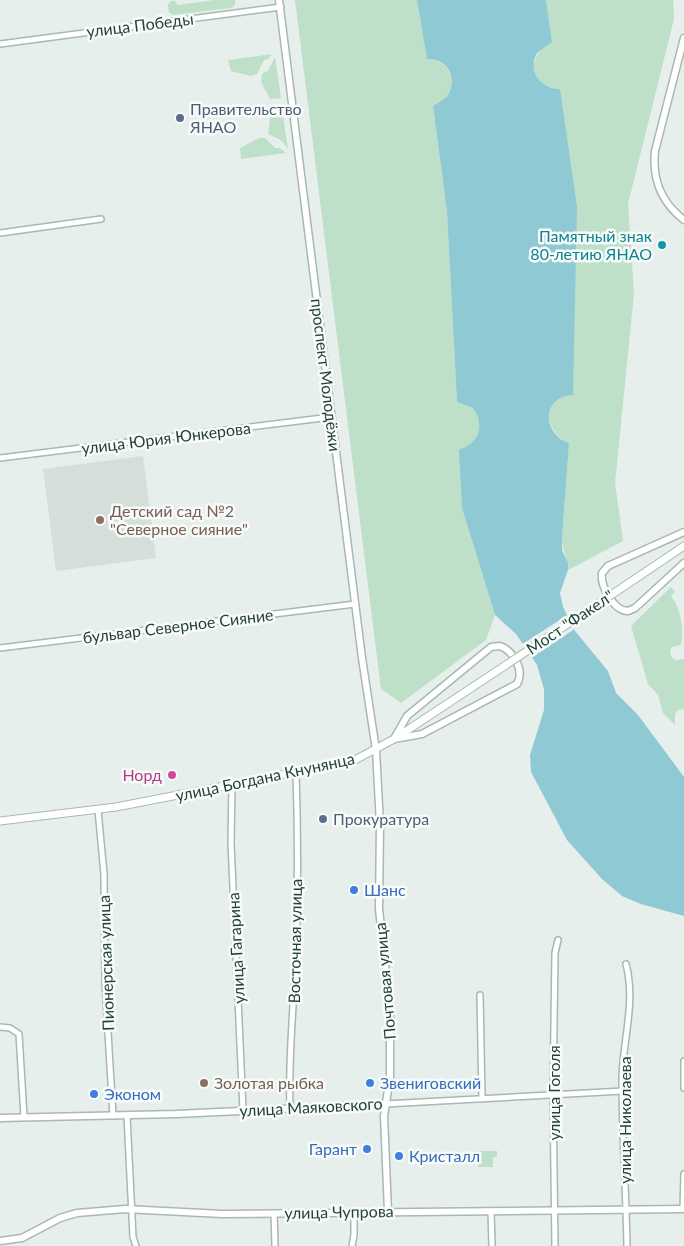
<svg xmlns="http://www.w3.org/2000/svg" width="684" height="1246" font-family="Lato,sans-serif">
<rect width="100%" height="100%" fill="#e6efeb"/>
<!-- built -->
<path fill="#d4dfda" d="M 143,456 L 156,558 L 56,571 L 43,469 Z"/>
<!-- green -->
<g fill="#bfe0c8">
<path d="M 214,0 L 235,0 L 235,5 L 231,8 L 173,15 L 169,12 L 168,5 L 171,1 L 175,1 L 178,5 Z"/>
<path d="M 295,0 L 417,0 L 427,58 C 448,59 458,79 447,97 L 433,106 L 447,212 L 457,402 L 473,408 C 484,423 482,438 466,448 L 462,508 L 495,615 L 486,640 L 401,703 L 381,689 Z"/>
<path d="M 546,0 L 673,0 L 674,19 L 628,204 L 634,293 L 615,483 L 623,541 L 568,570 C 568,559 562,550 562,539 L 569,443 C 543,432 540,396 573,395 L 559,89 C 544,88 535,80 533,64 L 541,48 L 552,42 Z"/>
<path d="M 272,54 L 268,59 L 264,60 L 257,74 L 251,76 L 231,71 L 228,60 Z"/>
<path d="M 275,57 L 281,98 L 270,99 C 266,89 257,82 264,72 L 268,71 Z"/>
<path d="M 282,109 L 288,149 L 281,140 L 268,134 L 271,110 Z"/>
<path d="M 259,138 L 265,138 L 275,148 L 280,148 L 286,153 L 241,159 L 240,148 Z"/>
<path d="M 671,587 L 675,592 L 671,596 C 681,609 684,628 681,645 L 672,647 C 669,652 670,658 676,660 L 684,659 L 684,709 L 678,710 L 675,714 L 675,725 L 663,713 L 658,695 L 648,684 L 631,626 Z"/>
<path d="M 478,1151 L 497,1151 L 497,1157 L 493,1157 L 493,1167 L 478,1167 Z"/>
</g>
<!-- water -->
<path fill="#8ec9d4" d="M 417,0 L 546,0 L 552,42 L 538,52 C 526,69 540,89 560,89 L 577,207 L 573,395 C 542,396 541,433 569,443 L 562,539 L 562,550 L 568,563 L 568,570 L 560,593 L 563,607 L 575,631 L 608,671 L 616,693 L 638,715 L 684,777 L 684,916 L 641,904 L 622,896 L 602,879 L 567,840 L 531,772 L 530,755 L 544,710 L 544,689 L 537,665 L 516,634 L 495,615 L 462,508 L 459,450 C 480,443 485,425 473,408 L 457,402 L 447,212 L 433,106 L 447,97 C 458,79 449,58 427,59 Z"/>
<!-- pier -->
<path fill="#e6efeb" d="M 569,614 L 576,628 L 530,659 L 521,645 Z"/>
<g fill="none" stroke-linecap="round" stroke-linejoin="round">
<!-- minor casing -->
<g stroke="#a8b8b2" stroke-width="8">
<g id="minor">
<path d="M 0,44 L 281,7"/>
<path d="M 0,233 L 101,219"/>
<path d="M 0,458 L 331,417"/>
<path d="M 0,648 L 355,604"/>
<path d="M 232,785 L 231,843 L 243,1110"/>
<path d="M 98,810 L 104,874 L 105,982 L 113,1116"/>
<path d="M 626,964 C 636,1002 623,1039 622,1078 C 622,1134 626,1190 627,1246"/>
<path d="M 480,995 L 482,1098"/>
<path d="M 0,1027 L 10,1028 L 19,1034 L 24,1117"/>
<path d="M 684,1061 L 684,1088"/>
<path d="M 385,1104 L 623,1091"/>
<path d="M 290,1108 C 288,1056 294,1004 296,952 C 298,893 298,832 296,773"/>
<path d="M 127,1116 L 133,1237 L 136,1246"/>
<path d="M 683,1209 L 684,1174"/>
<path d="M 491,1211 L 492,1246"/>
<path d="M 274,1213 L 275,1246"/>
<path d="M 352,1246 L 354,1235 L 354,1212"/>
<path d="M 555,1246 L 553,1094 L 555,953 L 558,940"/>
</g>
</g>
<!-- tertiary casing -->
<g stroke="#a8b8b2" stroke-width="9">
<g id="tertiary">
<path d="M 279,0 L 362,658 L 376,750 L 380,824 L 379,909 L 390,1010 L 390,1077 L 384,1116 L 388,1212"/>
<path d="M 684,38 L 655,151 C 652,180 661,202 684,220"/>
<path d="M 684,532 L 608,566 L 602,573 C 600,586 614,611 628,611 L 635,608 L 684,563"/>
<path d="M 500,646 C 513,651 525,670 517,684 L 422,734 L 394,739 L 407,716 L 491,647 Z"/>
<path d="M 0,1118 L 176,1114 L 385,1104"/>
<path d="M 0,1241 L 22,1238 L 60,1218 L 77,1213 L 125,1209 L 222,1214 L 684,1209"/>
</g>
</g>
<!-- secondary casing -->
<g stroke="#a4bbb3" stroke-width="9">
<g id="secondary">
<path d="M 635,579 L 684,546"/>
<path d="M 0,821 L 116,807 L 353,761 L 394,739 L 506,665"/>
</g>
</g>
<!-- minor -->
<use href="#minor" stroke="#fff" stroke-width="5"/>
<!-- tertiary -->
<use href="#tertiary" stroke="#fff" stroke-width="6"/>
<!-- secondary -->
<use href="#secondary" stroke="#fff" stroke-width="7"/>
<!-- secondary-bridge casing -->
<g stroke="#a4bbb3" stroke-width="9" stroke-linecap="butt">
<path id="secondary-bridge" d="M 506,665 L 635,579"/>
</g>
<!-- secondary-bridge -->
<use href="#secondary-bridge" stroke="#fff" stroke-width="7"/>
</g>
<!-- markers -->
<g fill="#5c6f8a" stroke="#f7fbf9" stroke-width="2">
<circle cx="180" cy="118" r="5"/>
<circle cx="323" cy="819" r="5"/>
</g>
<circle fill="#0f9aa8" stroke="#f7fbf9" stroke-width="2" cx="662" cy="245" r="5"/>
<g fill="#8d6e63" stroke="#f7fbf9" stroke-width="2">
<circle cx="100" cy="520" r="5"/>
<circle cx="204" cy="1083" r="5"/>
</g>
<circle fill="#d1479c" stroke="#f7fbf9" stroke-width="2" cx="172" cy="775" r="5"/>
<g fill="#3f7fe0" stroke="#f7fbf9" stroke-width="2">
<circle cx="354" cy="890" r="5"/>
<circle cx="370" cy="1083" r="5"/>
<circle cx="94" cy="1094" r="5"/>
<circle cx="367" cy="1149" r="5"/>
<circle cx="399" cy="1156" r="5"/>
</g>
<g text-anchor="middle" stroke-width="5" stroke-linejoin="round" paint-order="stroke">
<!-- street labels -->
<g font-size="16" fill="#24423a" stroke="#f7fbf9">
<text transform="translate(140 25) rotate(-7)" y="6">улица Победы</text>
<text transform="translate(326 375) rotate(83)" y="6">проспект Молодёжи</text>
<text transform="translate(166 438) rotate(-7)" y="6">улица Юрия Юнкерова</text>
<text transform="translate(570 622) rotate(-34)" y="6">Мост "Факел"</text>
<text transform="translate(178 626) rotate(-7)" y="6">бульвар Северное Сияние</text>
<text transform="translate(265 777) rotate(-12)" y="6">улица Богдана Кнунянца</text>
<text transform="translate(295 941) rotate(-89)" y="6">Восточная улица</text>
<text transform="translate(236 948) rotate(-93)" y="6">улица Гагарина</text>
<text transform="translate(106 963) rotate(-92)" y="6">Пионерская улица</text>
<text transform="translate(385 981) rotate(-95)" y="6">Почтовая улица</text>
<text transform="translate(554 1093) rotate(-90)" y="6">улица Гоголя</text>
<text transform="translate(311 1107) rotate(-3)" y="6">улица Маяковского</text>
<text transform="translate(625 1120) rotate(-90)" y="6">улица Николаева</text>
<text transform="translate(339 1212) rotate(-1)" y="6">улица Чупрова</text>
</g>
<!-- service labels -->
<g font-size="16" fill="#4e5e75" stroke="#f7fbf9" text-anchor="start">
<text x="190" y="115">Правительство<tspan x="190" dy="18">ЯНАО</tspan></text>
<text x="333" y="825">Прокуратура</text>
</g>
<!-- culture labels -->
<g font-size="16" fill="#0d838f" stroke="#f7fbf9" text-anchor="end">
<text x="652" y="242">Памятный знак<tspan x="652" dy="18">80-летию ЯНАО</tspan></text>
</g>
<!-- education labels -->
<g font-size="16" fill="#785e54" stroke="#f7fbf9" text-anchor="start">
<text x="110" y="517">Детский сад №2<tspan x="110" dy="18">"Северное сияние"</tspan></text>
<text x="214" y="1089">Золотая рыбка</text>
</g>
<!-- hotel labels -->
<g font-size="16" fill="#b23c85" stroke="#f7fbf9" text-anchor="end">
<text x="162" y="781">Норд</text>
</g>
<!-- shop labels -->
<g font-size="16" fill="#366cbe" stroke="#f7fbf9" text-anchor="start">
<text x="364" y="896">Шанс</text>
<text x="380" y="1089">Звениговский</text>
<text x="104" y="1100">Эконом</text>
<text x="357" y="1155" text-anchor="end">Гарант</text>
<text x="409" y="1162">Кристалл</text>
</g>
</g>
</svg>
